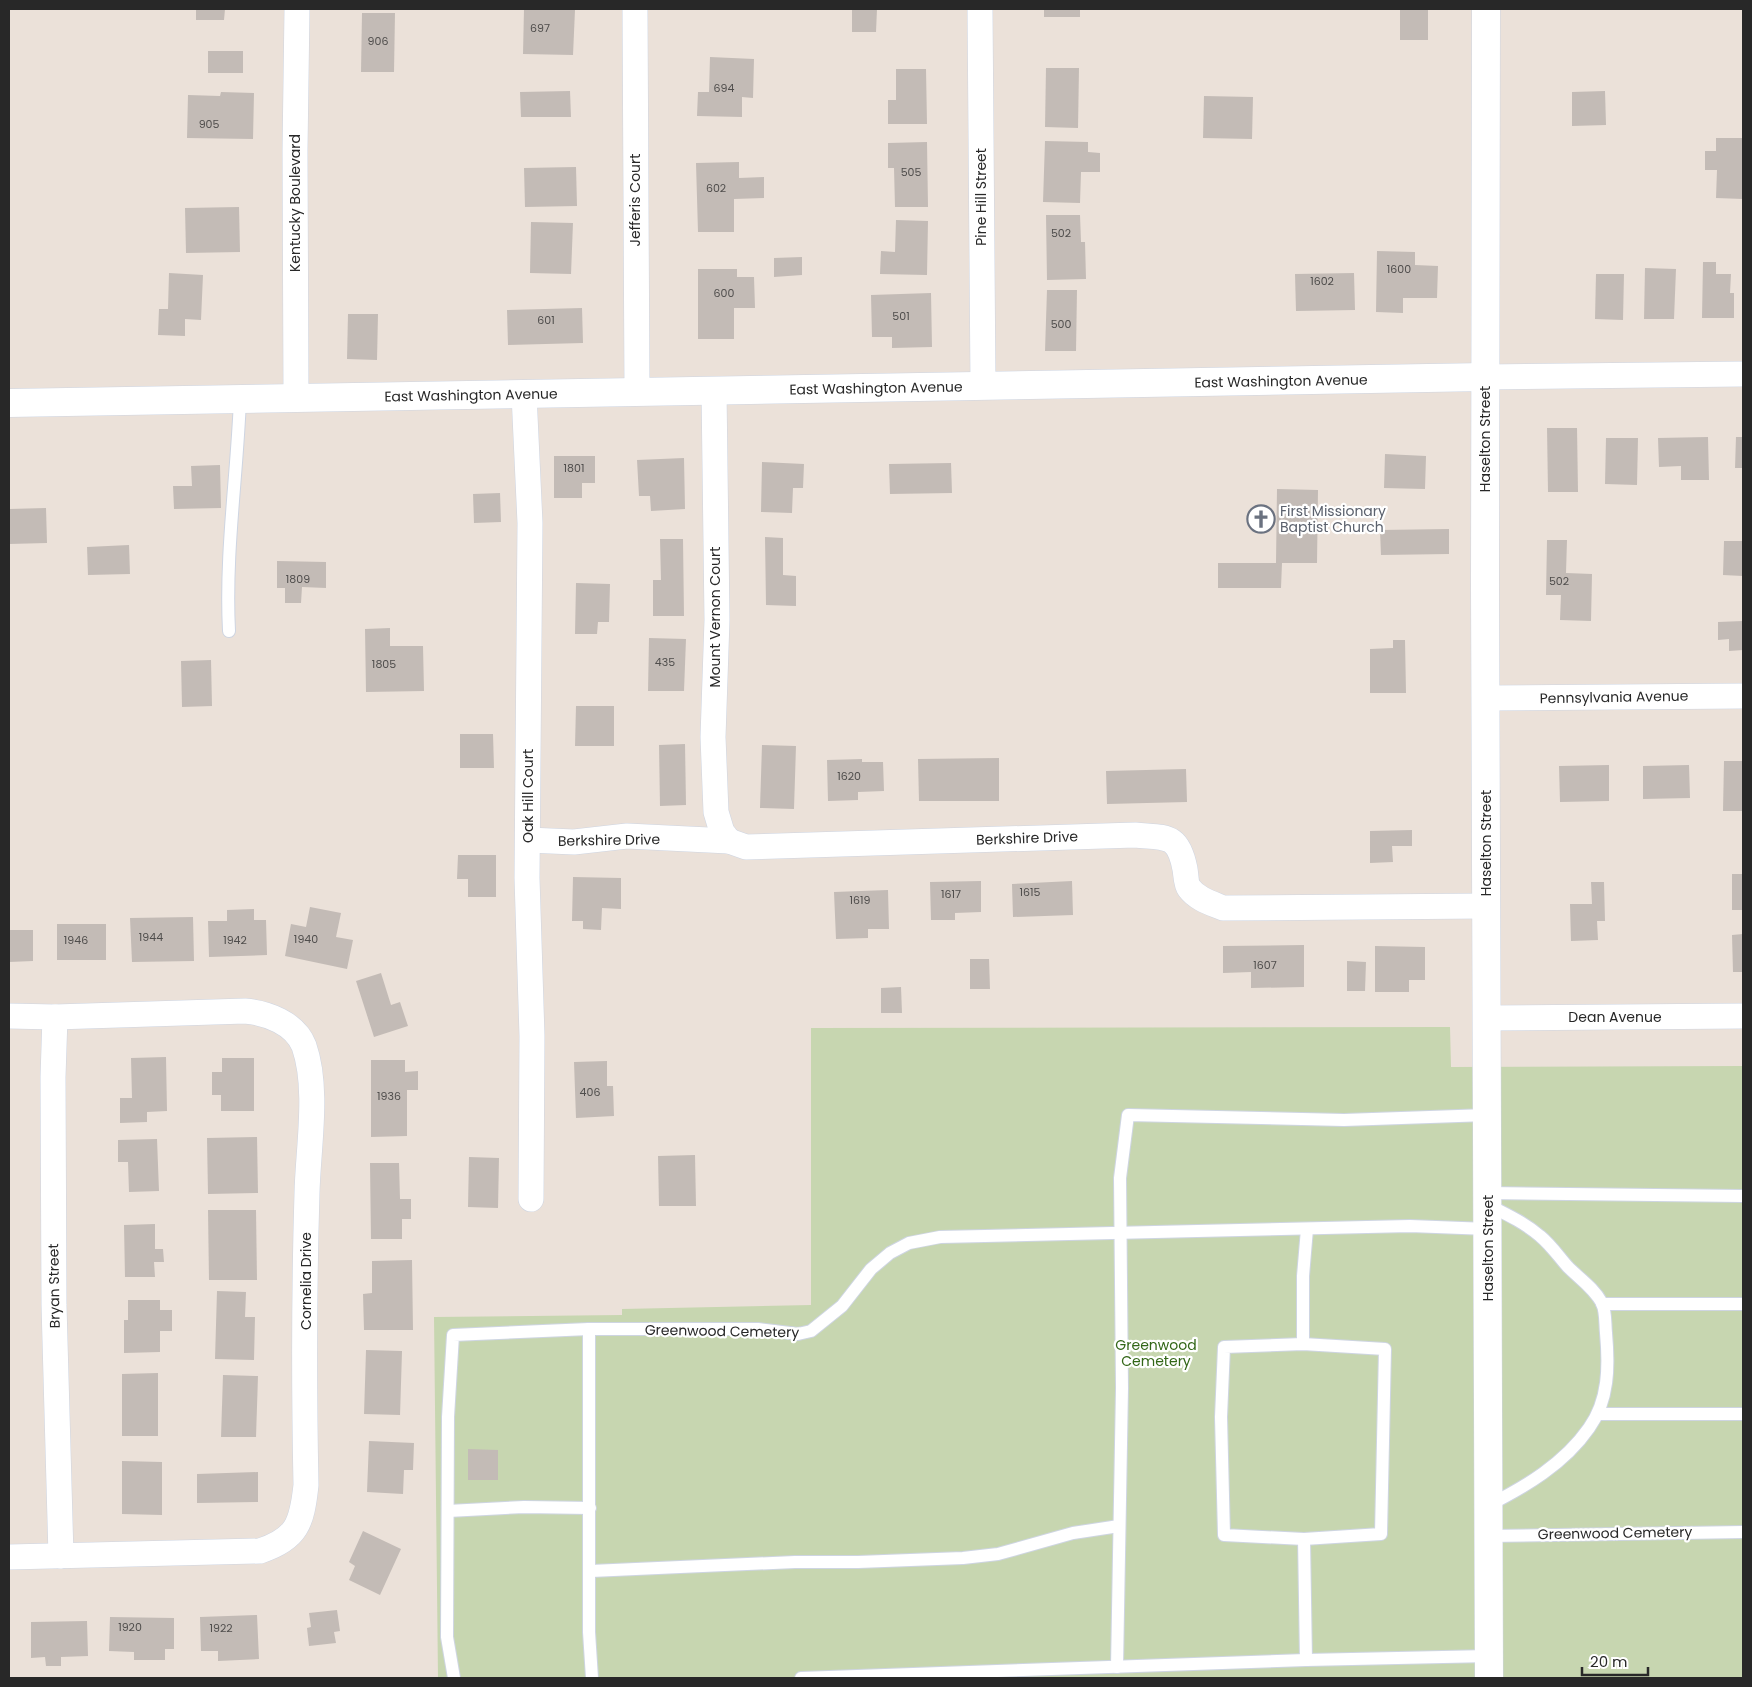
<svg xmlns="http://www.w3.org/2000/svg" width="1752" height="1687" font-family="Poppins,sans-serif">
<rect width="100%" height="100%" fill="#ebe1d9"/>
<!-- cemetery -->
<path fill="#c7d6b0" d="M 1450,1027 L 1451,1067 L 1743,1066 L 1743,1678 L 438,1678 L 434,1317 L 622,1315 L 622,1309 L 811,1305 L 811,1028 Z"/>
<!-- building -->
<g fill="#c3bbb6">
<path d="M 196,9 L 225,9 L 224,20 L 196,20 Z"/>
<path d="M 524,9 L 575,10 L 573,55 L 523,54 Z"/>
<path d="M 852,9 L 877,9 L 876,32 L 852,32 Z"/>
<rect x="1044" y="9" width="36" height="8"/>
<rect x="1400" y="9" width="28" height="31"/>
<path d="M 362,13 L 395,13 L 394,72 L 361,72 Z"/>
<rect x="208" y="51" width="35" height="22"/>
<path d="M 710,57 L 754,59 L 753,98 L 742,97 L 742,117 L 697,116 L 698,92 L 709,92 Z"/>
<path d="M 1046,68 L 1079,68 L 1078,128 L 1045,127 Z"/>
<path d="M 896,69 L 926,69 L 927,124 L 888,124 L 888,100 L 896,100 Z"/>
<path d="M 570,91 L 571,117 L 521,117 L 520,92 Z"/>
<path d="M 1605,91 L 1606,125 L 1572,126 L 1572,92 Z"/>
<path d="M 221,92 L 254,93 L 253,139 L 187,138 L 188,95 L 220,96 Z"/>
<path d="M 1204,96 L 1253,97 L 1252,139 L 1203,138 Z"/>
<path d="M 1716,138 L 1743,138 L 1743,199 L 1716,198 L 1717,170 L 1705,170 L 1705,151 L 1716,151 Z"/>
<path d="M 1045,141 L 1088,142 L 1088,152 L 1100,153 L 1100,172 L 1081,172 L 1080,203 L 1043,202 Z"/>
<path d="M 927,142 L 928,207 L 895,207 L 894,168 L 888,168 L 888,143 Z"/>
<path d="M 739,162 L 739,178 L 764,177 L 764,198 L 734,199 L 734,232 L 698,232 L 696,163 Z"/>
<path d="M 576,167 L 577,206 L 525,207 L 524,168 Z"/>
<path d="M 239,207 L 240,252 L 186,253 L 185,208 Z"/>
<path d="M 1046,215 L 1080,215 L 1081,242 L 1085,242 L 1086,279 L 1047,280 Z"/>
<path d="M 896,220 L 928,221 L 927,275 L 880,274 L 881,251 L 895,252 Z"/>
<path d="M 531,222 L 573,223 L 571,274 L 530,273 Z"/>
<path d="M 1377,251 L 1415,252 L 1415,265 L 1438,266 L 1437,298 L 1403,298 L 1403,313 L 1376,312 Z"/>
<path d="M 802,257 L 802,275 L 774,277 L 774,258 Z"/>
<path d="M 1703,262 L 1716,262 L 1716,274 L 1731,274 L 1730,293 L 1734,293 L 1734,318 L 1702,318 Z"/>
<path d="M 1645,268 L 1676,269 L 1674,319 L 1644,319 Z"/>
<path d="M 698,269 L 737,269 L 737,277 L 754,277 L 755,308 L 734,308 L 734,339 L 698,339 Z"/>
<path d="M 169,273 L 203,275 L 201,320 L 185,319 L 185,336 L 158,335 L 159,309 L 168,309 Z"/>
<path d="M 1354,273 L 1355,310 L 1296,311 L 1295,274 Z"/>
<path d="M 1596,274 L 1624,274 L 1623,320 L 1595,319 Z"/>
<path d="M 1047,290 L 1077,290 L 1076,351 L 1045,351 Z"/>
<path d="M 931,293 L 932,347 L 892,348 L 892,337 L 872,337 L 871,295 Z"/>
<path d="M 582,308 L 583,343 L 508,345 L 507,310 Z"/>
<path d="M 348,314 L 378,314 L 377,360 L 347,359 Z"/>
<path d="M 1547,428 L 1577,428 L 1578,492 L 1548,492 Z"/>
<path d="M 1708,437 L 1709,480 L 1681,480 L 1681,466 L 1659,467 L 1658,438 Z"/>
<path d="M 1736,437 L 1743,437 L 1743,468 L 1735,468 Z"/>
<path d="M 1606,438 L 1638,438 L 1637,485 L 1605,484 Z"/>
<path d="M 1385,454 L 1426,456 L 1425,489 L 1384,488 Z"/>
<path d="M 554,456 L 595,456 L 595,483 L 582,483 L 582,498 L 554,498 Z"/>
<path d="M 684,458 L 685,509 L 651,511 L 650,496 L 639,496 L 637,460 Z"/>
<path d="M 762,462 L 804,464 L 803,488 L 793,488 L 792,513 L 761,512 Z"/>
<path d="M 951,463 L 952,493 L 890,494 L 889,464 Z"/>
<path d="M 220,465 L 221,508 L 174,509 L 173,486 L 192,486 L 191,466 Z"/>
<path d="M 1277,489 L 1318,490 L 1317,563 L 1282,563 L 1281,588 L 1218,588 L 1218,563 L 1276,563 Z"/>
<path d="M 500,493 L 501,522 L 474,523 L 473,494 Z"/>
<path d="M 46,508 L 47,543 L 9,544 L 9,509 Z"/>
<path d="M 1449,529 L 1449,554 L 1381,555 L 1380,530 Z"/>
<path d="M 765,537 L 783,538 L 783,575 L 796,576 L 796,606 L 766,605 Z"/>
<path d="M 660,539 L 683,539 L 684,616 L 653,616 L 653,580 L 661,580 Z"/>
<path d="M 1547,540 L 1567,540 L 1566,573 L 1592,574 L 1591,621 L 1560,620 L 1561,595 L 1546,595 Z"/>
<path d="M 1724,541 L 1743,541 L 1743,576 L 1723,575 Z"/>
<path d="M 129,545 L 130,574 L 88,575 L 87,547 Z"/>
<path d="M 277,561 L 326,562 L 326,588 L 302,587 L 301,603 L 285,603 L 285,588 L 277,588 Z"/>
<path d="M 576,583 L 610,584 L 609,622 L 598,622 L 597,634 L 575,634 Z"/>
<path d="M 1743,621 L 1743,650 L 1729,651 L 1729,639 L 1718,640 L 1718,622 Z"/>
<path d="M 390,628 L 390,646 L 423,646 L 424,691 L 366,692 L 365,629 Z"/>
<path d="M 649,638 L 686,639 L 684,691 L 648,691 Z"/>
<path d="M 1393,640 L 1405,640 L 1406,693 L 1370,693 L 1370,649 L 1393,648 Z"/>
<path d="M 211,660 L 212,706 L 182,707 L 181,661 Z"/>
<path d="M 576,706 L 614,706 L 614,746 L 575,746 Z"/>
<path d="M 460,734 L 493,734 L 494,768 L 460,768 Z"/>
<path d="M 685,744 L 686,805 L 660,806 L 659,745 Z"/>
<path d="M 762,745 L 796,746 L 794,809 L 760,808 Z"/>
<path d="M 999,758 L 999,801 L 919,801 L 918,759 Z"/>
<path d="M 862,759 L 862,762 L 883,762 L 884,791 L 858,792 L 858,800 L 828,801 L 827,760 Z"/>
<path d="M 1724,761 L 1743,761 L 1743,811 L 1723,811 Z"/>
<path d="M 1609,765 L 1609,801 L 1560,802 L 1559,766 Z"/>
<path d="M 1689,765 L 1690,798 L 1643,799 L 1643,766 Z"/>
<path d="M 1186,769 L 1187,802 L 1107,804 L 1106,771 Z"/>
<path d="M 1412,830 L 1412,846 L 1392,846 L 1393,862 L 1370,863 L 1370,831 Z"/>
<path d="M 458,855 L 496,855 L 496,897 L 468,897 L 468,879 L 457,879 Z"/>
<rect x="1732" y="874" width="11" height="36"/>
<path d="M 573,877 L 621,878 L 621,909 L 602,908 L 601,930 L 583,929 L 583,921 L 572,921 Z"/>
<path d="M 981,881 L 981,912 L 955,913 L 955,920 L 931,920 L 930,882 Z"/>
<path d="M 1072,881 L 1073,915 L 1013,917 L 1012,884 Z"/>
<path d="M 1591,882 L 1604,882 L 1605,921 L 1597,921 L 1598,940 L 1571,941 L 1570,904 L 1592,904 Z"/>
<path d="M 888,890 L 889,929 L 868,929 L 868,938 L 836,939 L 834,892 Z"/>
<path d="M 310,907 L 341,913 L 336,937 L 353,940 L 347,969 L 285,956 L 291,924 L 306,927 Z"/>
<path d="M 254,909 L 254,920 L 266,920 L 267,955 L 209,957 L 208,921 L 227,921 L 227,910 Z"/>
<path d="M 193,917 L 194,961 L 132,962 L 130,918 Z"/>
<rect x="57" y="924" width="49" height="36"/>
<path d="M 9,930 L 33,930 L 33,961 L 9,962 Z"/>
<path d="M 1743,934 L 1743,972 L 1733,972 L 1732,935 Z"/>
<path d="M 1304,945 L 1304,987 L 1251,988 L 1251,972 L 1223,973 L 1223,946 Z"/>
<path d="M 1375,946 L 1425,947 L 1425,980 L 1409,980 L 1409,992 L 1375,992 Z"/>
<path d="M 970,959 L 989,959 L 990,989 L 970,989 Z"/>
<path d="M 1347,961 L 1366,962 L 1365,991 L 1347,991 Z"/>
<path d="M 381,973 L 391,1005 L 400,1002 L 408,1026 L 374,1037 L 356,981 Z"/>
<path d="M 901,987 L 902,1013 L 881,1013 L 881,988 Z"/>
<path d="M 166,1057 L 167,1111 L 147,1112 L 147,1122 L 120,1123 L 120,1098 L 132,1098 L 131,1058 Z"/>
<path d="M 222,1058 L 254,1058 L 254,1111 L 221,1111 L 221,1095 L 212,1095 L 212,1072 L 222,1072 Z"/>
<path d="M 371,1060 L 405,1060 L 405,1072 L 418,1071 L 418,1090 L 407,1090 L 407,1136 L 371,1137 Z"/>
<path d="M 607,1061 L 607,1086 L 613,1086 L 614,1116 L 576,1118 L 574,1062 Z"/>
<path d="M 257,1137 L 258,1193 L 208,1194 L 207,1138 Z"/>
<path d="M 157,1139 L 159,1191 L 129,1192 L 128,1162 L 118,1162 L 118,1140 Z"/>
<path d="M 695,1155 L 696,1206 L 659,1206 L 658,1156 Z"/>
<path d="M 469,1157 L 499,1158 L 498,1208 L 468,1207 Z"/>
<path d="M 370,1163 L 399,1163 L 400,1199 L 411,1199 L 411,1219 L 402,1219 L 402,1239 L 371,1239 Z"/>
<path d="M 208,1210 L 256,1210 L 257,1280 L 209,1280 Z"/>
<path d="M 155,1224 L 155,1249 L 163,1249 L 164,1262 L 154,1262 L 155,1277 L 125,1277 L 124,1225 Z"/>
<path d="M 412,1260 L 413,1330 L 364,1330 L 363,1294 L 372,1293 L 372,1261 Z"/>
<path d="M 217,1291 L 246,1292 L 245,1317 L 255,1317 L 254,1360 L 215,1359 Z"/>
<path d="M 128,1300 L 160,1300 L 160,1310 L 172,1310 L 172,1331 L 160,1331 L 160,1352 L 124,1353 L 124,1320 L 128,1320 Z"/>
<path d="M 366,1350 L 402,1351 L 400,1415 L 364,1414 Z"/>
<path d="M 158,1373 L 158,1436 L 122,1436 L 122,1374 Z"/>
<path d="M 223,1375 L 258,1376 L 256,1437 L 221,1437 Z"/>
<path d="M 369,1441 L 414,1443 L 413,1470 L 404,1470 L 403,1494 L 367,1492 Z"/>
<path d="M 468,1449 L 498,1450 L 498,1480 L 468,1480 Z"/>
<path d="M 122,1461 L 162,1462 L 162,1515 L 122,1514 Z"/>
<path d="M 258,1472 L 258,1502 L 197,1503 L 197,1474 Z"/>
<path d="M 363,1531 L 401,1549 L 380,1595 L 349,1580 L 355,1566 L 349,1562 Z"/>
<path d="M 337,1610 L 340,1631 L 334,1632 L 336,1643 L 309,1646 L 307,1628 L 311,1627 L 309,1613 Z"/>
<path d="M 257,1615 L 259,1659 L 218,1661 L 218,1651 L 201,1651 L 200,1617 Z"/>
<path d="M 110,1617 L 174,1618 L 174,1649 L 165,1649 L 165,1660 L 134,1660 L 134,1652 L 109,1651 Z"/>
<path d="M 87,1621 L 88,1656 L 61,1657 L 61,1666 L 46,1666 L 45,1657 L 31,1658 L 31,1622 Z"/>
</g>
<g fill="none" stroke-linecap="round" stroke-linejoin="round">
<!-- service casing -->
<g stroke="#ced5e2" stroke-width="14">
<g id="service">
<path d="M 229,631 C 225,553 237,477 240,399"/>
<path d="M 1488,1193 L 1743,1196"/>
<path d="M 1602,1304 L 1743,1304"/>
<path d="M 589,1329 L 589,1632 L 592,1678"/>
<path d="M 1303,1344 L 1385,1349 L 1381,1534 L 1304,1539 L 1224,1535 L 1221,1417 L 1224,1347 Z"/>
<path d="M 1303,1344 L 1303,1276 L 1307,1229"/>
<path d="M 1598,1414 L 1743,1414"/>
<path d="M 1487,1506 C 1525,1487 1564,1464 1589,1428 C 1609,1400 1609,1366 1606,1333 C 1605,1323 1606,1312 1602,1303 C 1594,1288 1579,1278 1568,1267 C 1559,1257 1551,1245 1540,1236 C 1525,1223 1506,1214 1488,1205"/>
<path d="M 448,1511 L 524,1507 L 590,1508"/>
<path d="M 1487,1536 L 1743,1532"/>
<path d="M 1304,1539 L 1306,1660"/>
<path d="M 591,1571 L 795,1562 L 858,1562 L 963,1558 L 998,1554 L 1073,1533 L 1119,1526"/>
<path d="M 1117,1667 L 1122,1388 L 1120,1178 L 1128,1115 L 1344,1120 L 1487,1115"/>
<path d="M 454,1678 L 447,1637 L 448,1417 L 453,1335 L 589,1329 L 758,1329 L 798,1334 L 811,1331 L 842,1306 L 871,1269 L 890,1253 L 909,1243 L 940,1237 L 1410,1226 L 1488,1229"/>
<path d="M 801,1678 L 1306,1660 L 1489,1656"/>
</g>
</g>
<!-- minor casing -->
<g stroke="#ced5e2" stroke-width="26">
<g id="minor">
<path d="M 635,9 L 637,392"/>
<path d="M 980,9 L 983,386"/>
<path d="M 1485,377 L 1743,374"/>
<path d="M 714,390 L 717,620 L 713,737 L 716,812 L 722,832 L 729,841"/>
<path d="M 524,394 L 530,523 L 527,878 L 532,1036 L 531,1199"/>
<path d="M 296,398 L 295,150 L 297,9"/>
<path d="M 1486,698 L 1743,696"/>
<path d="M 528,840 L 574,842 L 627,836 L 729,841 L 746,847 L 1135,835 C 1166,838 1178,833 1185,869 C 1186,875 1186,884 1189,888 C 1197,899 1211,903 1223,908 L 1486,906"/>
<path d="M 9,1016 L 55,1017 L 245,1011 C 267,1013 295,1023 304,1046 C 319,1089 308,1148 307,1193 C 304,1290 304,1388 306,1485 C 302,1523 297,1539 260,1551 L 9,1557"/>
<path d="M 55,1017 L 53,1077 L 54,1305 L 61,1556"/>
<path d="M 1487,1018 L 1743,1016"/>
</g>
</g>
<!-- tertiary casing -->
<g stroke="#ced5e2" stroke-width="29">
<g id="tertiary">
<path d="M 1486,9 L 1485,587 L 1489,1678"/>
<path d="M 9,403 L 1485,377"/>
</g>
</g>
<!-- service -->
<use href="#service" stroke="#fff" stroke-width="12"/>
<!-- minor -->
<use href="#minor" stroke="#fff" stroke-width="25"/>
<!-- tertiary -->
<use href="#tertiary" stroke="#fff" stroke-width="28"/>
</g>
<!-- icons -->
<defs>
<g id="church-ring" transform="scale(1.4375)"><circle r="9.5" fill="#fff" stroke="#6b7280" stroke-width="1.5"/><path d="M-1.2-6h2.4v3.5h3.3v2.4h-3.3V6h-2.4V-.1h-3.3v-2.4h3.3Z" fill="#6b7280"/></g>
</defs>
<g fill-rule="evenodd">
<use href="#church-ring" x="1261" y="519"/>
</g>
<g text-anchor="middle" stroke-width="4.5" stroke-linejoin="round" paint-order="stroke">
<!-- number labels -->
<g font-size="11" fill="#4f4d4c">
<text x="540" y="32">697</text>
<text x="378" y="45">906</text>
<text x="724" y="92">694</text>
<text x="209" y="128">905</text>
<text x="911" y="176">505</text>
<text x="716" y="192">602</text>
<text x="1061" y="237">502</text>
<text x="1399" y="273">1600</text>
<text x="1322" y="285">1602</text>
<text x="724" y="297">600</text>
<text x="901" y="320">501</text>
<text x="546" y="324">601</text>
<text x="1061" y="328">500</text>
<text x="574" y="472">1801</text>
<text x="298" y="583">1809</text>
<text x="1559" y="585">502</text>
<text x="665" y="666">435</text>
<text x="384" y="668">1805</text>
<text x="849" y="780">1620</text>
<text x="1030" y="896">1615</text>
<text x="951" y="898">1617</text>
<text x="860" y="904">1619</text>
<text x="151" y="941">1944</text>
<text x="306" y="943">1940</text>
<text x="76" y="944">1946</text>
<text x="235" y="944">1942</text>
<text x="1265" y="969">1607</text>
<text x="590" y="1096">406</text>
<text x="389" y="1100">1936</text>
<text x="130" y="1631">1920</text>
<text x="221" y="1632">1922</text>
</g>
<!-- street labels -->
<g font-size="14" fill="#282828" stroke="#fff">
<text transform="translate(981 197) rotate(-90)" y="5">Pine Hill Street</text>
<text transform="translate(635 200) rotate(-90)" y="5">Jefferis Court</text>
<text transform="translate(295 203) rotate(-90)" y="5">Kentucky Boulevard</text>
<text transform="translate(1281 381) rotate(-1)" y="5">East Washington Avenue</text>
<text transform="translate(876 388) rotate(-1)" y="5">East Washington Avenue</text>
<text transform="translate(471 395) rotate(-1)" y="5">East Washington Avenue</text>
<text transform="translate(1485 439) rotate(-90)" y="5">Haselton Street</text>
<text transform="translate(715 617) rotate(-90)" y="5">Mount Vernon Court</text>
<text transform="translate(1614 697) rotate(-1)" y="5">Pennsylvania Avenue</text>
<text transform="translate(528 796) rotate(-90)" y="5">Oak Hill Court</text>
<text transform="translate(1027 838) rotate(-2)" y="5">Berkshire Drive</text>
<text transform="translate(609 840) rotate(-1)" y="5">Berkshire Drive</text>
<text transform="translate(1486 843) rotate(-90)" y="5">Haselton Street</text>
<text x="1615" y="1022">Dean Avenue</text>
<text transform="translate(1488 1248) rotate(-90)" y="5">Haselton Street</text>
<text transform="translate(306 1281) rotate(-90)" y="5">Cornelia Drive</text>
<text transform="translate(54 1286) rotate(-91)" y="5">Bryan Street</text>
<text transform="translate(722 1331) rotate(1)" y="5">Greenwood Cemetery</text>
<text transform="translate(1615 1533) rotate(-1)" y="5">Greenwood Cemetery</text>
</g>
<!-- worship labels -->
<g font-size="14" fill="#5b616d" stroke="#fff" text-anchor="start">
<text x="1280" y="516">First Missionary<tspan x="1280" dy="16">Baptist Church</tspan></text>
</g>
<!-- park labels -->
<g font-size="14" fill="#326617" stroke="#fff">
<text x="1156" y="1350">Greenwood<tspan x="1156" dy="16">Cemetery</tspan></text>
</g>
</g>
<!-- border -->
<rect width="1752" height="1687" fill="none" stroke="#282828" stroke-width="20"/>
<!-- scale -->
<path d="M1582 1667v8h66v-8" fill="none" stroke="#282828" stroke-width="2.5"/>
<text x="1590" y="1667" font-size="15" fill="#282828" stroke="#ffffff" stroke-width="4" paint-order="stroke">20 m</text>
</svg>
